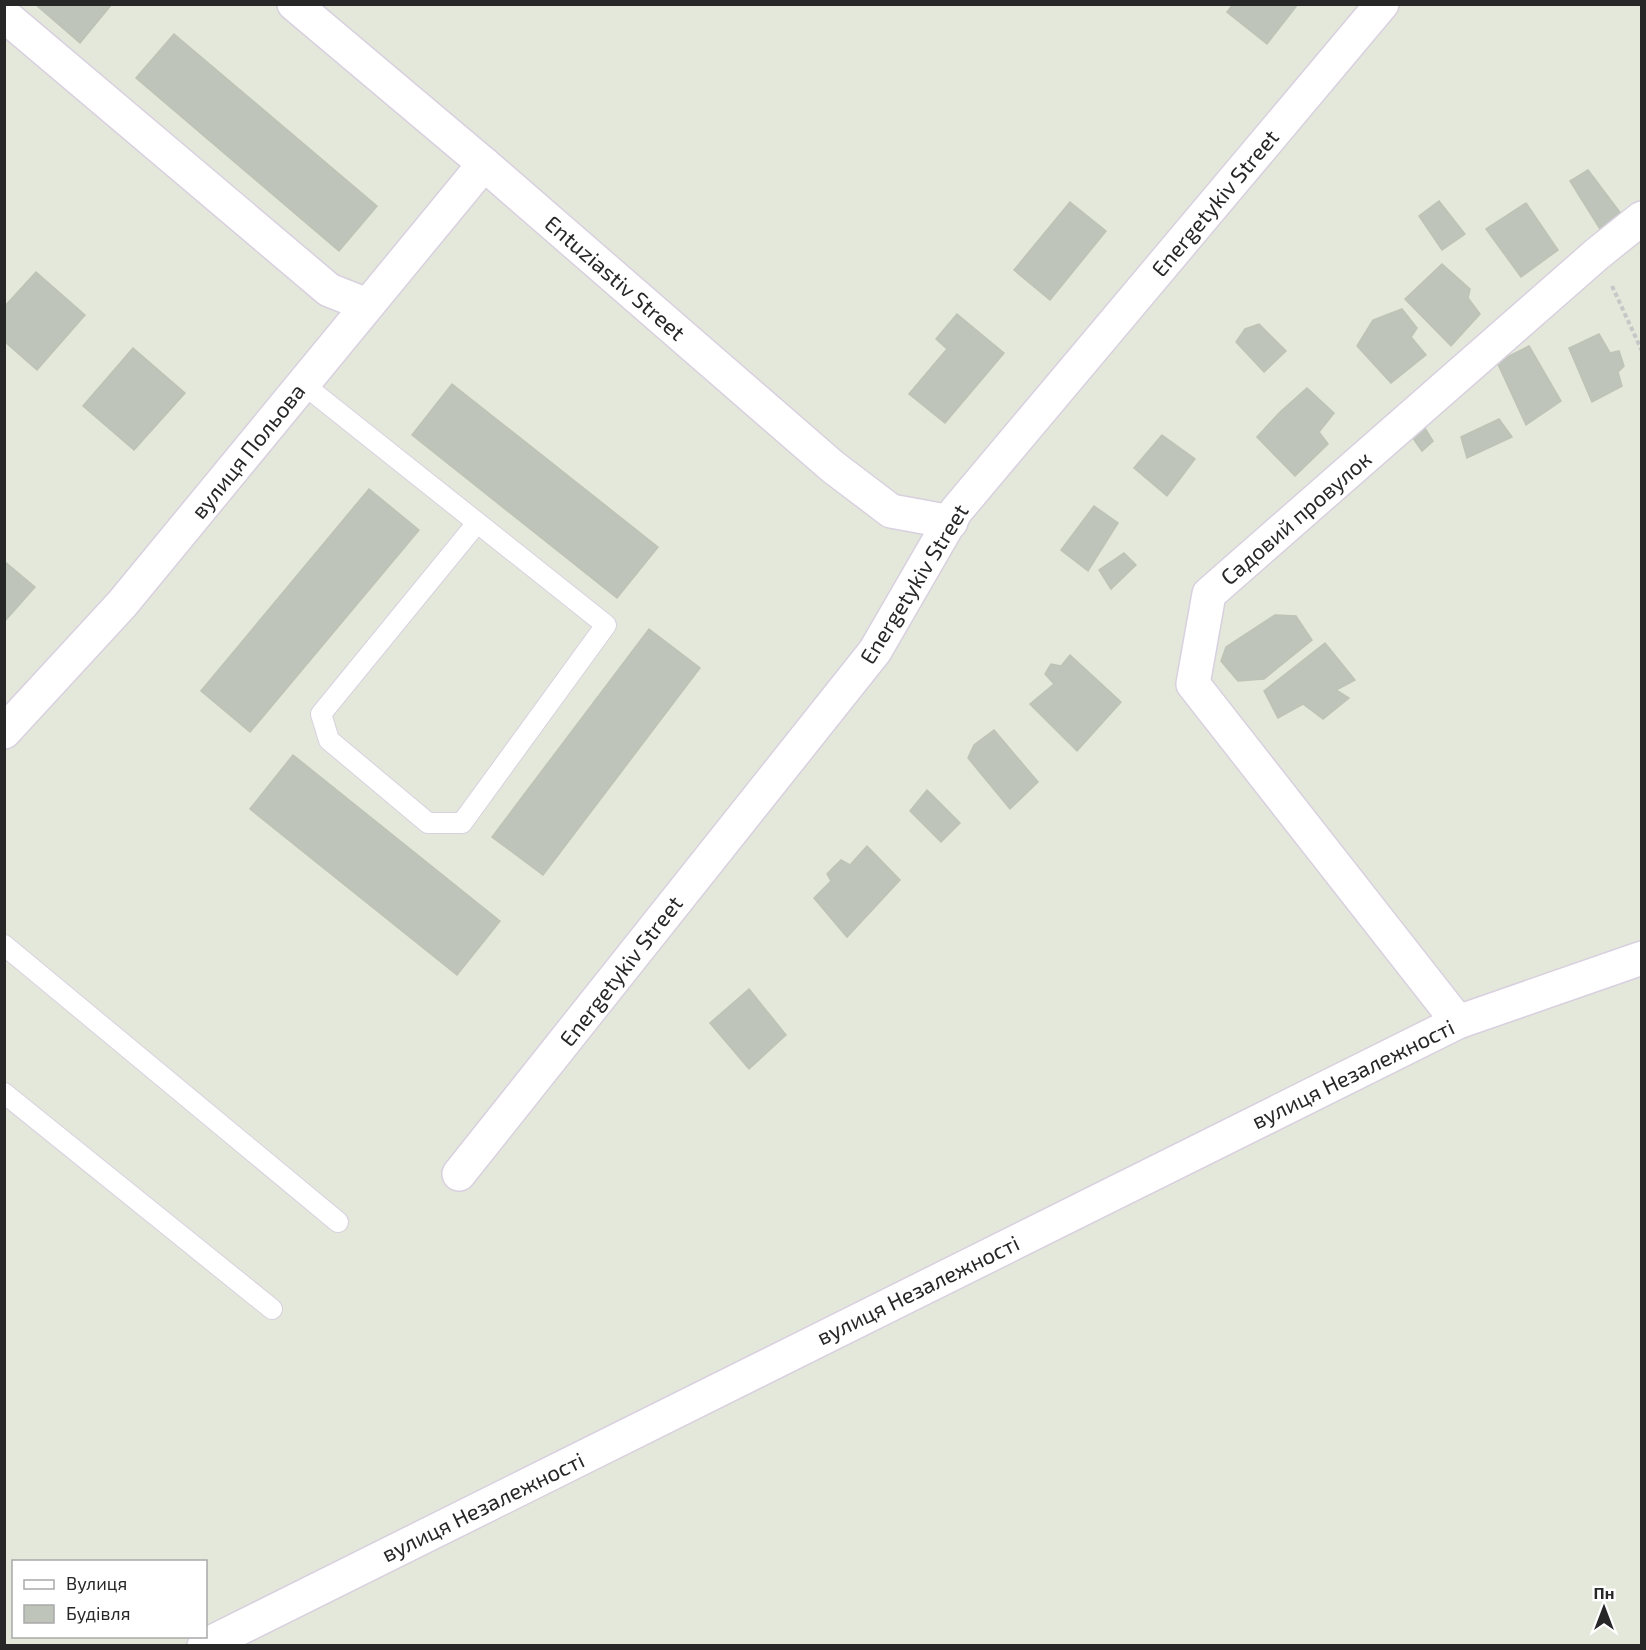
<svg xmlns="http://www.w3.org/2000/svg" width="1646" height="1650" font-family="'Exo 2',sans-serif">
<rect width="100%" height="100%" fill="#e3e8db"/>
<!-- building -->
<g fill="#bfc4ba" stroke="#bdc3b5" stroke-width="1.5">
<path d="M 35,4 L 112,4 L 80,43 Z"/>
<path d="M 1233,4 L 1298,4 L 1267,44 L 1227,12 Z"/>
<path d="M 174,34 L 377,206 L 339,251 L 136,78 Z"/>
<path d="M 1588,170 L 1622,215 L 1600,229 L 1570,181 Z"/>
<path d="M 1439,201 L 1465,234 L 1442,250 L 1419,216 Z"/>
<path d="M 1070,202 L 1106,231 L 1050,300 L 1014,270 Z"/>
<path d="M 1526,203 L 1558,250 L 1521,277 L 1486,229 Z"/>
<path d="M 1442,264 L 1470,289 L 1468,298 L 1480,314 L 1451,346 L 1405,299 Z"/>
<path d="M 36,272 L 85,315 L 37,370 L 4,341 L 4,307 Z"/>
<path d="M 1402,309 L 1417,328 L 1411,337 L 1426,355 L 1391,383 L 1357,346 L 1373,320 Z"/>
<path d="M 957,314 L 1004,353 L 945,423 L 909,394 L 947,349 L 936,339 Z"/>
<path d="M 1259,324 L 1286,351 L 1264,372 L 1236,342 L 1245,329 Z"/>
<path d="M 1599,334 L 1610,353 L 1619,351 L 1624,366 L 1618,372 L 1622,386 L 1592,402 L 1569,348 Z"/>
<path d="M 1529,346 L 1561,401 L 1526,425 L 1497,362 Z"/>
<path d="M 133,348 L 185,393 L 134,450 L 83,406 Z"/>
<path d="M 452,384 L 658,547 L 617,598 L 412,435 Z"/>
<path d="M 1307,388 L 1334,413 L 1319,432 L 1328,444 L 1295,476 L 1257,437 L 1280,412 Z"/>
<path d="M 1418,417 L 1433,441 L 1422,451 L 1406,428 Z"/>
<path d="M 1499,419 L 1512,437 L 1467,458 L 1461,437 Z"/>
<path d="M 1162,435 L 1195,459 L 1167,496 L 1134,468 Z"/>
<path d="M 369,489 L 419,530 L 250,732 L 201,691 Z"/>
<path d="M 1094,506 L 1118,523 L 1088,571 L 1061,550 Z"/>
<path d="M 1124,553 L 1136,565 L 1111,589 L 1099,570 Z"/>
<path d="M 4,561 L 35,587 L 4,622 Z"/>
<path d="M 1275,615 L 1296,616 L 1312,640 L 1264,679 L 1238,681 L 1221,661 L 1226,647 Z"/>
<path d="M 649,629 L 700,668 L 543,875 L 492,837 Z"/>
<path d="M 1325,643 L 1355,680 L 1336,690 L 1349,698 L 1323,719 L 1303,704 L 1278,718 L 1264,691 Z"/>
<path d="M 1070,655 L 1121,702 L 1077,751 L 1030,704 L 1054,684 L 1045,674 L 1051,664 L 1061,666 Z"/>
<path d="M 994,730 L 1038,782 L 1010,809 L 968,758 L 974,745 Z"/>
<path d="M 293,755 L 500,921 L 457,975 L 250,809 Z"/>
<path d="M 927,790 L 960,823 L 941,842 L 910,811 Z"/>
<path d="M 867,846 L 900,880 L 847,937 L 814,898 L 831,881 L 827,874 L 841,860 L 850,865 Z"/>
<path d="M 749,989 L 786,1035 L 749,1069 L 710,1023 Z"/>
</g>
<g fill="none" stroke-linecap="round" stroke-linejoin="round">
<!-- lane casing -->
<g stroke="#d9d0df" stroke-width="22">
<g id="lane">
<path d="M 303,384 L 606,625 L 462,823 L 428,823 L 329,740 L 321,714 L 477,523"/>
<path d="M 4,945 L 338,1222"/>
<path d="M 4,1093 L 272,1309"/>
</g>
</g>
<!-- street casing -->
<g stroke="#d9d0df" stroke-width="36">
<g id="street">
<path d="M 294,4 L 484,164 L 833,467 L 891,511 L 951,522"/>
<path d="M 4,15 L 329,290 L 367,305"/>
<path d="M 4,732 L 122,604 L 484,164"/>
<path d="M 1458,1022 L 1193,684 L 1209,594 L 1597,254 L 1642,218"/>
<path d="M 459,1174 L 875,651 L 956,511 L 1382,4"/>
<path d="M 204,1646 L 1458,1022 L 1642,958"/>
</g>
</g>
<!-- path -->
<path stroke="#c7c7c7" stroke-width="4" stroke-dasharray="4.5 3" stroke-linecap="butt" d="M 1612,286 L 1642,351"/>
<!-- lane -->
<use href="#lane" stroke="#fff" stroke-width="20"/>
<!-- street -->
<use href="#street" stroke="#fff" stroke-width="33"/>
</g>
<g text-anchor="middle" stroke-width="4.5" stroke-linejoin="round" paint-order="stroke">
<!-- street labels -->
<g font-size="22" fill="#272727" stroke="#fff">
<text transform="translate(1215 203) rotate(-50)" y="8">Energetykiv Street</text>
<text transform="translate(615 278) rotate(41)" y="8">Entuziastiv Street</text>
<text transform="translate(248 451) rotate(-51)" y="8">вулиця Польова</text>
<text transform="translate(1296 518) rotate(-41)" y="8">Садовий провулок</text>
<text transform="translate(914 584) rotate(-58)" y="8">Energetykiv Street</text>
<text transform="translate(621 971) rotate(-52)" y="8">Energetykiv Street</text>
<text transform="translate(1353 1074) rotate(-26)" y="8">вулиця Незалежності</text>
<text transform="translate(918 1290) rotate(-26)" y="8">вулиця Незалежності</text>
<text transform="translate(483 1507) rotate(-26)" y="8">вулиця Незалежності</text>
</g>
</g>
<!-- border -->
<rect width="1646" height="1650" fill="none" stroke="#272727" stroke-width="12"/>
<!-- legend -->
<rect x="12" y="1560" width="195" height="78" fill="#ffffff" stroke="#a9a9a9" stroke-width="1.5"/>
<rect x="24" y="1580" width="30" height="9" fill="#ffffff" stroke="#a9a9a9" stroke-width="1.5"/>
<text x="66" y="1590" font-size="18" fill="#272727">Вулиця</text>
<rect x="24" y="1605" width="30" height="18" fill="#bfc4ba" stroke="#a9a9a9" stroke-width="1.5"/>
<text x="66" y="1620" font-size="18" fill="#272727">Будівля</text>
<!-- north arrow -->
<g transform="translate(1604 1608)" stroke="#ffffff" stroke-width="4.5" paint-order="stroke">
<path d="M0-4.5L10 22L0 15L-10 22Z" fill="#272727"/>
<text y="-9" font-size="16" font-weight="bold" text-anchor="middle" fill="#272727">Пн</text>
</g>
</svg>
